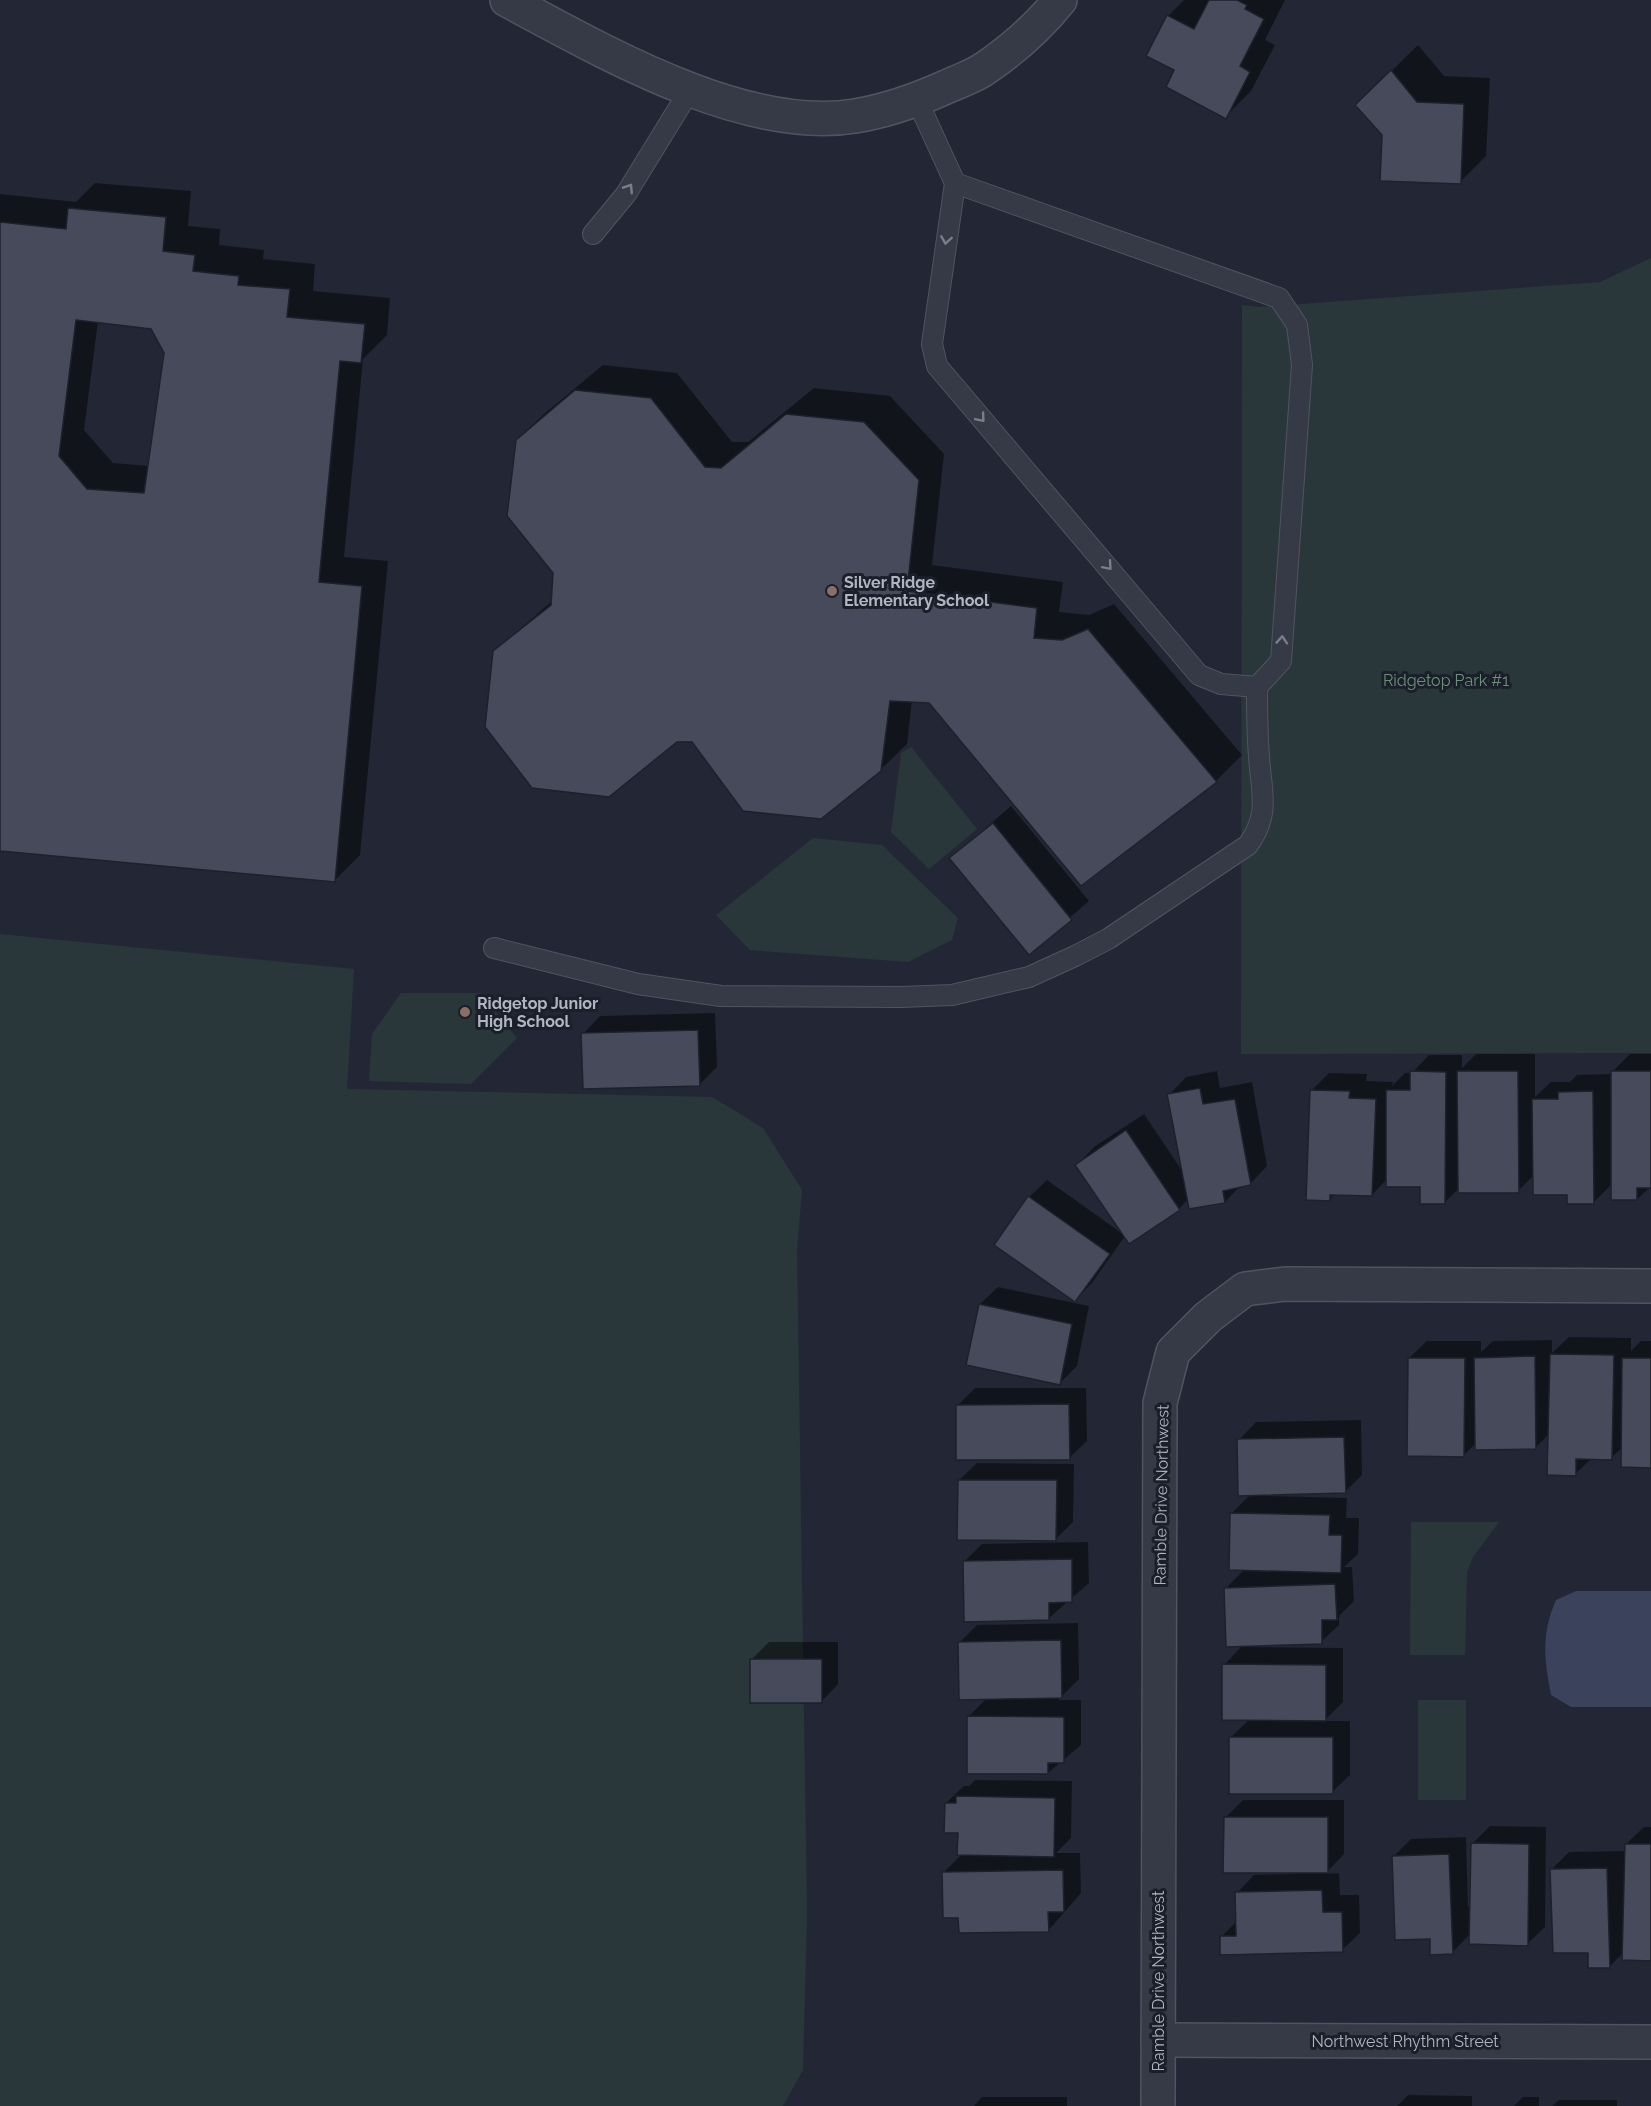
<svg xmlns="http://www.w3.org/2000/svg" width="1651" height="2106" font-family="Raleway,sans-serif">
<rect width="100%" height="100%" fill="#232735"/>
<!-- green -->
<g fill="#29373a">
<path d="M 1651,258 L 1651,1053 L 1241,1054 L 1242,305 L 1259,307 L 1600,282 Z"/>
<path d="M 911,747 L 977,829 L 929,869 L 891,832 L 901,753 Z"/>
<path d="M 813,838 L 882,845 L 958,918 L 952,940 L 908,962 L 750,950 L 716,915 Z"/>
<path d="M 0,934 L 354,969 L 347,1089 L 712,1097 L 763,1128 L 802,1190 L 797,1251 L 807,1913 L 803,2070 L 783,2106 L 0,2106 Z"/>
<path d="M 401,993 L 480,993 L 517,1038 L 471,1084 L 369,1081 L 372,1034 Z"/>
<path d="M 1411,1522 L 1499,1522 L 1473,1557 L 1467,1572 L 1465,1655 L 1410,1655 Z"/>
<rect x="1418" y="1700" width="48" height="100"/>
</g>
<!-- water -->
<path fill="#3a425c" d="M 1576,1591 L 1651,1591 L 1651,1707 L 1571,1707 L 1551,1695 C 1544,1659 1541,1634 1556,1600 Z"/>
<!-- shadow -->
<g fill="#0007" fill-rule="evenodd">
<path d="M 1184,0 L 1285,0 L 1265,40 L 1275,45 L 1251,91 L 1225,117 L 1176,70 L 1168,16 Z"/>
<path d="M 1418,45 L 1444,76 L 1490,78 L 1486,156 L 1460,182 L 1383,135 L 1357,105 Z"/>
<path d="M 95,183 L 191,191 L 188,226 L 220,229 L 219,245 L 264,250 L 263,259 L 315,264 L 313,291 L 390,298 L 387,335 L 363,359 L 344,557 L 388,561 L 360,855 L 334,881 L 0,849 L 0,194 L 76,202 ZM 98,321 L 152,327 L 166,353 L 149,466 L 113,463 L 84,430 Z"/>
<path d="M 603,365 L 677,373 L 732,442 L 748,442 L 814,388 L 890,396 L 944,454 L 932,565 L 1063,582 L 1059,612 L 1089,615 L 1114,604 L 1242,755 L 1216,781 L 930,701 L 912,700 L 907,744 L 880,770 L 693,741 L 494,652 L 553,600 L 555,572 L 517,440 L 544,414 Z"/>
<path d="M 1011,806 L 1089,901 L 1029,953 L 951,858 Z"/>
<path d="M 715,1013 L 717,1067 L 699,1085 L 583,1034 L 600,1016 Z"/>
<path d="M 1476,1054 L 1535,1054 L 1535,1097 L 1551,1082 L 1570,1082 L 1577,1075 L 1610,1074 L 1610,1094 L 1613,1094 L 1613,1071 L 1630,1054 L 1651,1054 L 1651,1187 L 1637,1199 L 1612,1184 L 1593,1203 L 1534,1175 L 1518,1191 L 1459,1188 L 1444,1203 L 1422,1186 L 1387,1179 L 1372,1195 L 1336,1193 L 1330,1199 L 1311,1091 L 1329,1073 L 1367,1074 L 1366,1081 L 1393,1082 L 1392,1086 L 1405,1073 L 1412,1073 L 1429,1055 L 1462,1055 L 1462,1068 Z"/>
<path d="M 1217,1071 L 1220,1088 L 1252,1082 L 1267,1166 L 1250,1184 L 1240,1186 L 1225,1202 L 1188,1199 L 1179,1209 L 1125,1236 L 1092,1283 L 1075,1300 L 1029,1197 L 1047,1180 L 1123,1234 L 1077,1165 L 1094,1147 L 1144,1114 L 1183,1172 L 1169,1095 L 1186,1077 Z"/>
<path d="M 998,1287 L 1089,1306 L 1077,1366 L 1059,1384 L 980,1304 Z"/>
<path d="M 1569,1337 L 1631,1338 L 1631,1351 L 1641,1341 L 1651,1341 L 1651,1467 L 1623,1447 L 1611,1458 L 1592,1458 L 1575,1474 L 1549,1434 L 1536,1447 L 1476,1443 L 1463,1456 L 1409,1358 L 1427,1341 L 1481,1341 L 1481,1352 L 1493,1341 L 1552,1340 L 1552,1353 Z"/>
<path d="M 975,1388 L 1086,1388 L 1087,1441 L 1069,1458 L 957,1406 Z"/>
<path d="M 1361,1420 L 1362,1475 L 1345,1492 L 1267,1494 L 1267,1496 L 1347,1498 L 1346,1518 L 1359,1518 L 1358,1554 L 1344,1567 L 1352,1567 L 1354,1601 L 1339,1616 L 1339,1625 L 1321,1642 L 1250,1645 L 1250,1647 L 1343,1648 L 1343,1702 L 1324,1721 L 1350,1721 L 1350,1775 L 1332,1792 L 1230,1738 L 1250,1719 L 1224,1665 L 1243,1645 L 1225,1589 L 1245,1569 L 1232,1513 L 1251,1494 L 1239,1440 L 1256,1422 Z"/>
<path d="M 977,1463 L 1074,1464 L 1073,1522 L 1056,1539 L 959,1480 Z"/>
<path d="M 1088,1542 L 1089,1583 L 1049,1618 L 965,1561 L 982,1544 Z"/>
<path d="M 1078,1623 L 1079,1679 L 1058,1700 L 1081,1700 L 1081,1745 L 1048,1773 L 968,1717 L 987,1698 L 959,1643 L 977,1625 Z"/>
<path d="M 769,1642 L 838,1642 L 838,1684 L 821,1702 L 751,1660 Z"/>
<path d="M 975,1780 L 1072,1781 L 1071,1838 L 1056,1853 L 1080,1853 L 1081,1893 L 1048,1931 L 960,1917 L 944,1872 L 962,1854 L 959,1832 L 946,1803 L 964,1786 L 969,1786 Z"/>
<path d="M 1243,1800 L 1344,1800 L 1344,1854 L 1325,1874 L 1339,1873 L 1340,1895 L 1359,1895 L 1360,1933 L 1342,1950 L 1221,1937 L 1237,1921 L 1237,1893 L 1254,1875 L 1296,1874 L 1296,1872 L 1225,1818 Z"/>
<path d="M 1490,1826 L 1546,1827 L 1545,1927 L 1527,1944 L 1470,1934 L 1452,1953 L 1431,1937 L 1393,1857 L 1411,1839 L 1466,1837 L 1468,1907 L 1471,1907 L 1472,1844 Z"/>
<path d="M 1644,1827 L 1651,1827 L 1651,1959 L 1624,1952 L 1610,1966 L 1589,1951 L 1551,1870 L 1569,1852 L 1626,1851 L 1626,1844 Z"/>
<path d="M 1408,2095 L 1472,2096 L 1472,2106 L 1397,2106 Z"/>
<path d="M 982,2097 L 1067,2097 L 1067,2106 L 974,2106 Z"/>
<path d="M 1523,2097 L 1539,2097 L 1539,2106 L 1514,2106 Z"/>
<path d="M 1559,2100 L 1617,2100 L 1617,2106 L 1552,2106 Z"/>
</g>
<!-- building -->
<g fill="#474a5b" stroke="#1d212c" stroke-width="1.5" fill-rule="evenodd">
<path d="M 1209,0 L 1237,0 L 1247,5 L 1245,9 L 1264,19 L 1240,66 L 1250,72 L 1226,119 L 1166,87 L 1174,70 L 1146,56 L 1167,15 L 1194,29 Z"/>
<path d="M 1391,70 L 1417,102 L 1464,104 L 1461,184 L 1380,181 L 1382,135 L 1355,105 Z"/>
<path d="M 68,208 L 166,217 L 163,251 L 195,255 L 193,271 L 239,276 L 238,285 L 290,289 L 287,317 L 365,324 L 361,363 L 340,361 L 319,582 L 362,586 L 335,882 L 0,851 L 0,222 L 66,229 ZM 76,320 L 151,329 L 164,353 L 144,493 L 87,489 L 59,456 Z"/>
<path d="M 575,390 L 651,398 L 705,467 L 721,468 L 786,414 L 864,422 L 919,480 L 907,591 L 1037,608 L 1034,638 L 1062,640 L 1088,629 L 1217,782 L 1081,886 L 929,703 L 890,701 L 881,771 L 821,819 L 743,811 L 692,742 L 677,742 L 609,797 L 532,788 L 485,727 L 493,651 L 551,605 L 553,573 L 507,516 L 516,440 Z"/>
<path d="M 993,823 L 1072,920 L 1029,955 L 949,858 Z"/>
<path d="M 698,1030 L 700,1086 L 583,1089 L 581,1033 Z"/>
<path d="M 1410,1071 L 1446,1072 L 1445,1204 L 1420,1204 L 1420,1187 L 1386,1187 L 1386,1090 L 1410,1090 Z"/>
<path d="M 1457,1071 L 1518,1071 L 1519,1193 L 1458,1193 Z"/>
<path d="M 1611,1071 L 1651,1071 L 1651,1188 L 1637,1188 L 1637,1200 L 1611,1200 Z"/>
<path d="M 1200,1088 L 1203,1104 L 1235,1099 L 1251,1185 L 1223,1191 L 1225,1203 L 1189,1209 L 1167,1094 Z"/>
<path d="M 1310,1090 L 1350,1091 L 1349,1098 L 1376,1099 L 1372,1196 L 1330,1195 L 1330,1201 L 1306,1200 Z"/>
<path d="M 1593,1091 L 1594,1204 L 1567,1204 L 1567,1195 L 1533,1195 L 1532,1099 L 1558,1099 L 1558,1092 Z"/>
<path d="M 1126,1130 L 1180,1210 L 1129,1244 L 1075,1165 Z"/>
<path d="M 1028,1196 L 1110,1254 L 1075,1302 L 994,1245 Z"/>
<path d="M 979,1304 L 1072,1324 L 1060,1385 L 966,1365 Z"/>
<path d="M 1550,1354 L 1614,1355 L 1612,1460 L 1576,1459 L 1576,1476 L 1547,1475 Z"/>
<path d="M 1535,1356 L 1536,1449 L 1475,1450 L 1474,1358 Z"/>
<path d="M 1408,1358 L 1465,1358 L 1464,1457 L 1407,1456 Z"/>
<path d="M 1622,1358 L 1651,1358 L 1651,1468 L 1621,1467 Z"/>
<path d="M 1069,1404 L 1070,1460 L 956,1460 L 956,1405 Z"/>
<path d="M 1344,1437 L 1346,1493 L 1238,1496 L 1237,1439 Z"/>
<path d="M 958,1480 L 1057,1480 L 1056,1541 L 957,1540 Z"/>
<path d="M 1230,1513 L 1330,1515 L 1329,1535 L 1342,1535 L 1341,1573 L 1229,1570 Z"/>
<path d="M 1072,1559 L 1072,1602 L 1049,1603 L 1049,1620 L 964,1622 L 963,1561 Z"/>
<path d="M 1335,1584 L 1337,1620 L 1322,1620 L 1322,1644 L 1226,1647 L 1224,1588 Z"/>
<path d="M 1061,1640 L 1062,1698 L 959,1700 L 958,1642 Z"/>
<rect x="750" y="1659" width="72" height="44"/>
<path d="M 1222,1664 L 1326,1665 L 1326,1721 L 1222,1720 Z"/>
<path d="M 967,1716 L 1064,1717 L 1064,1763 L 1048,1763 L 1048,1774 L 967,1774 Z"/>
<rect x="1229" y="1737" width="104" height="57"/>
<path d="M 956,1796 L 1055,1798 L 1054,1857 L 957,1855 L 958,1833 L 944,1833 L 945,1803 L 956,1803 Z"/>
<path d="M 1224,1817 L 1328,1817 L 1328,1873 L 1223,1873 Z"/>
<path d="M 1471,1843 L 1529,1844 L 1528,1946 L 1469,1944 Z"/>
<path d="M 1625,1844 L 1651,1844 L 1651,1961 L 1622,1960 Z"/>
<path d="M 1449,1854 L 1453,1954 L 1430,1955 L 1430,1939 L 1395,1940 L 1392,1856 Z"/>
<path d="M 1607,1868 L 1610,1968 L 1588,1968 L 1588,1953 L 1553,1953 L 1550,1869 Z"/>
<path d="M 1063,1870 L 1064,1912 L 1048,1912 L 1049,1932 L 959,1933 L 958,1918 L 943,1918 L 942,1872 Z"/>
<path d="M 1322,1890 L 1323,1912 L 1342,1912 L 1343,1952 L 1220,1955 L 1220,1936 L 1236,1936 L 1235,1892 Z"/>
</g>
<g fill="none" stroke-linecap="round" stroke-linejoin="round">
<!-- lane casing -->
<g stroke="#515460" stroke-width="22">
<g id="lane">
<path d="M 917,100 L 955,183 L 932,344 L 937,366 L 1199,675 L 1221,684 L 1257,687 L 1281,661 L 1302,365 L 1297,325 L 1279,298 L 955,183"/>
<path d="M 593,234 L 626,194 L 691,88"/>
<path d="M 494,948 L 638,984 L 721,996 L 901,997 L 952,995 L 1029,977 L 1075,956 L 1108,939 L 1248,845 C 1271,813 1261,792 1259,756 C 1257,733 1257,710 1257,687"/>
</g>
</g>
<!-- street casing -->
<g stroke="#515460" stroke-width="36">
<g id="street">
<path d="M 507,0 C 602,51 745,134 855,116 C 886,111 917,100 946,87 C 959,81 975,76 987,67 C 1013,49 1040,25 1060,0"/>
<path d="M 1158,2040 L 1651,2042"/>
<path d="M 1158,2106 L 1160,1403 L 1173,1352 L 1208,1317 L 1245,1289 L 1285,1284 L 1651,1286"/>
</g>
</g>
<!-- lane -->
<use href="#lane" stroke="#363946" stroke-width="20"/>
<!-- street -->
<use href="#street" stroke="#363946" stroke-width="33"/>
</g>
<!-- one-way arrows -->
<defs><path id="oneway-chevron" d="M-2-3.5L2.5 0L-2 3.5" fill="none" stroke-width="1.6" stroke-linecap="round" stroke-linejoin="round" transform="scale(1.5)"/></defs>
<g stroke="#7a7d8a">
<use href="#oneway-chevron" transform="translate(629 188) rotate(-57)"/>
<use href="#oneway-chevron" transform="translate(946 240) rotate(99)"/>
<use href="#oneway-chevron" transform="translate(981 418) rotate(50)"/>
<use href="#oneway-chevron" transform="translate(1108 566) rotate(49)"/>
<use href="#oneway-chevron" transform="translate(1282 640) rotate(-86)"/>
</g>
<!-- markers -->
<g fill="#8d6e63" stroke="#1b1f2a" stroke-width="2">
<circle cx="832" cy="591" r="6"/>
<circle cx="465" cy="1012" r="6"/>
</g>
<g text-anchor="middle" stroke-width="6" stroke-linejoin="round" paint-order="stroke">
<!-- poi labels -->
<g font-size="16" font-weight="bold" fill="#b1b4c2" stroke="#1b1f2a" text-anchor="start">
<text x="844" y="588">Silver Ridge<tspan x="844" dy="18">Elementary School</tspan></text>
<text x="477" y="1009">Ridgetop Junior<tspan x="477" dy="18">High School</tspan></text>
</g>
<!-- park labels -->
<g font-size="16" fill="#6b907b" stroke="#1b1f2a">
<text x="1446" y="686">Ridgetop Park #1</text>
</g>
<!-- street labels -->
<g font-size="16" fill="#b1b4c2" stroke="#1b1f2a">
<text transform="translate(1161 1495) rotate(-89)" y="6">Ramble Drive Northwest</text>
<text transform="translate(1158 1981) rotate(-90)" y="6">Ramble Drive Northwest</text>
<text x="1405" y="2047">Northwest Rhythm Street</text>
</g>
</g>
</svg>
